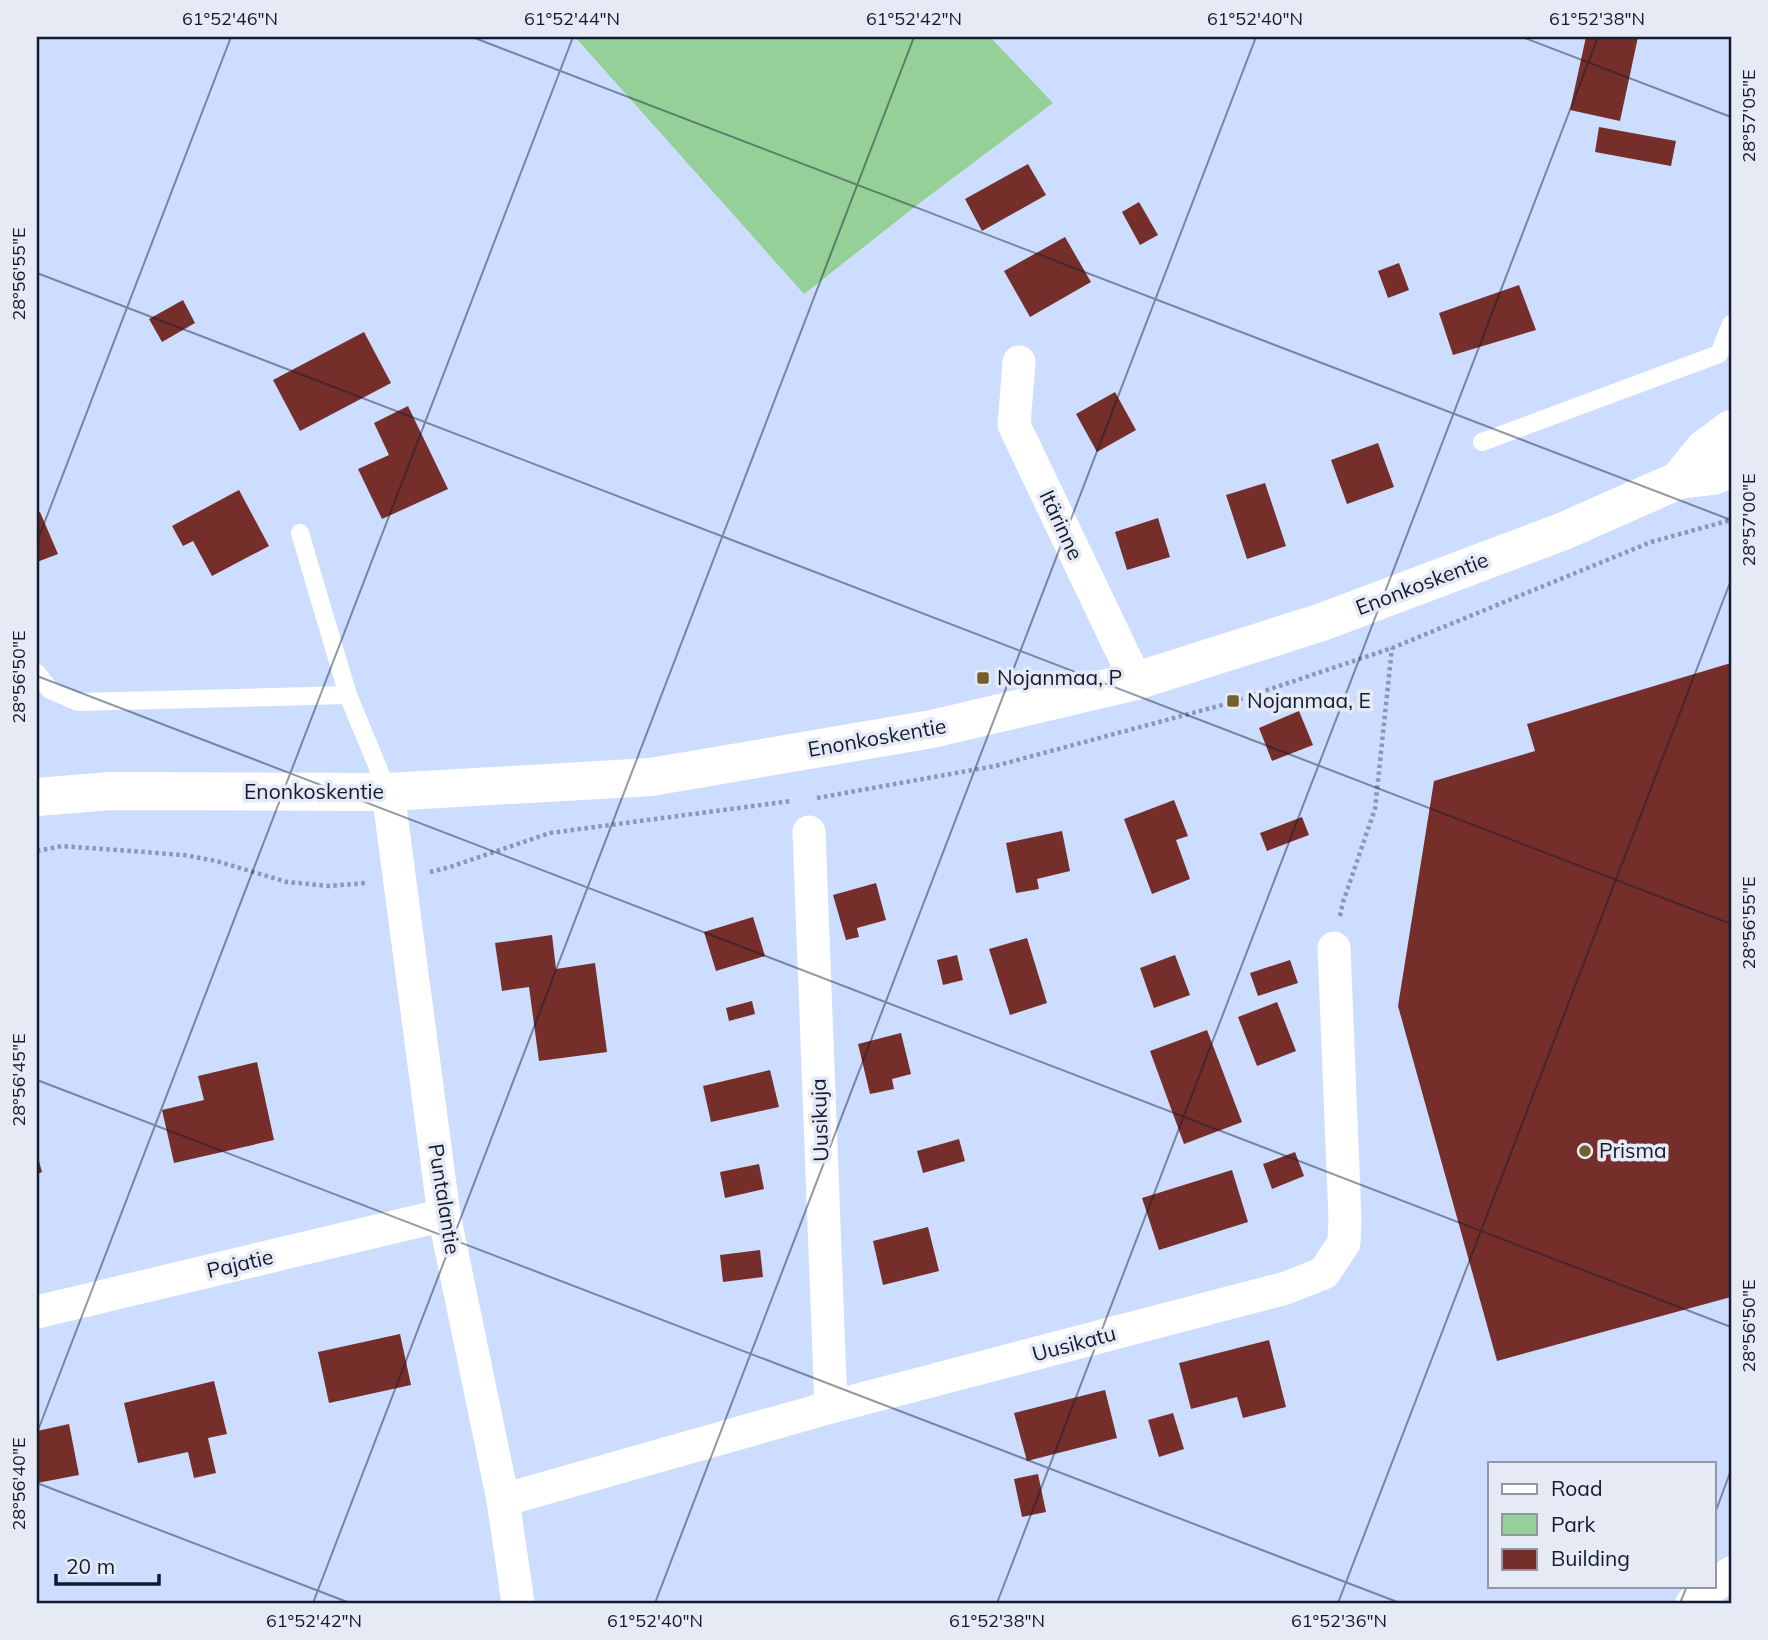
<svg xmlns="http://www.w3.org/2000/svg" width="1768" height="1640" font-family="Mulish,sans-serif">
<rect width="100%" height="100%" fill="#cdddff"/>
<!-- green -->
<path fill="#95d098" d="M 575,37 L 990,37 L 1053,103 L 921,202 L 804,294 Z"/>
<!-- building -->
<g fill="#752e2a">
<path d="M 1586,37 L 1638,37 L 1620,121 L 1570,110 Z"/>
<path d="M 1599,127 L 1676,141 L 1671,166 L 1595,152 Z"/>
<path d="M 1028,164 L 1046,195 L 982,231 L 965,199 Z"/>
<path d="M 1139,202 L 1158,235 L 1140,245 L 1122,212 Z"/>
<path d="M 1065,237 L 1091,282 L 1030,317 L 1004,271 Z"/>
<path d="M 1399,263 L 1409,290 L 1388,298 L 1378,271 Z"/>
<path d="M 1519,285 L 1536,330 L 1453,355 L 1439,313 Z"/>
<path d="M 183,300 L 195,323 L 162,342 L 149,319 Z"/>
<path d="M 364,332 L 391,383 L 300,431 L 273,380 Z"/>
<path d="M 1115,392 L 1136,430 L 1097,452 L 1076,414 Z"/>
<path d="M 408,406 L 448,489 L 382,519 L 358,469 L 389,455 L 374,423 Z"/>
<path d="M 1378,443 L 1394,487 L 1347,504 L 1331,460 Z"/>
<path d="M 1265,483 L 1286,546 L 1247,559 L 1226,495 Z"/>
<path d="M 239,490 L 269,546 L 212,576 L 193,541 L 183,546 L 172,526 Z"/>
<path d="M 40,512 L 58,554 L 37,562 L 37,513 Z"/>
<path d="M 1158,518 L 1170,557 L 1127,570 L 1115,532 Z"/>
<path d="M 1731,663 L 1731,1297 L 1497,1361 L 1398,1006 L 1434,781 L 1535,751 L 1527,724 Z"/>
<path d="M 1299,711 L 1313,745 L 1272,761 L 1259,728 Z"/>
<path d="M 1174,800 L 1188,836 L 1176,840 L 1190,879 L 1152,894 L 1124,819 Z"/>
<path d="M 1302,817 L 1309,835 L 1267,851 L 1260,833 Z"/>
<path d="M 1062,831 L 1070,871 L 1037,879 L 1039,889 L 1016,893 L 1006,843 Z"/>
<path d="M 876,883 L 886,920 L 857,928 L 859,937 L 846,940 L 833,895 Z"/>
<path d="M 753,917 L 765,956 L 716,971 L 704,932 Z"/>
<path d="M 552,935 L 556,969 L 595,963 L 607,1052 L 539,1061 L 529,987 L 502,991 L 495,943 Z"/>
<path d="M 1027,938 L 1047,1003 L 1010,1015 L 989,949 Z"/>
<path d="M 957,955 L 963,980 L 943,985 L 937,960 Z"/>
<path d="M 1175,955 L 1190,995 L 1154,1008 L 1140,968 Z"/>
<path d="M 1290,960 L 1298,983 L 1258,996 L 1250,973 Z"/>
<path d="M 752,1001 L 755,1014 L 729,1021 L 726,1008 Z"/>
<path d="M 1277,1002 L 1296,1051 L 1257,1066 L 1238,1017 Z"/>
<path d="M 1207,1030 L 1242,1122 L 1184,1144 L 1150,1051 Z"/>
<path d="M 901,1033 L 911,1074 L 892,1079 L 894,1089 L 870,1094 L 858,1044 Z"/>
<path d="M 257,1062 L 274,1140 L 174,1163 L 162,1110 L 204,1100 L 198,1076 Z"/>
<path d="M 770,1070 L 779,1107 L 711,1122 L 703,1086 Z"/>
<path d="M 959,1139 L 965,1161 L 923,1173 L 917,1151 Z"/>
<path d="M 1295,1152 L 1304,1176 L 1272,1189 L 1263,1164 Z"/>
<path d="M 37,1154 L 42,1172 L 37,1174 Z"/>
<path d="M 759,1164 L 764,1189 L 725,1198 L 720,1172 Z"/>
<path d="M 1232,1170 L 1248,1222 L 1159,1250 L 1142,1198 Z"/>
<path d="M 928,1227 L 939,1271 L 883,1285 L 873,1241 Z"/>
<path d="M 760,1250 L 763,1277 L 723,1282 L 720,1255 Z"/>
<path d="M 400,1334 L 411,1385 L 329,1403 L 318,1352 Z"/>
<path d="M 1269,1340 L 1286,1407 L 1243,1418 L 1237,1397 L 1191,1409 L 1179,1363 Z"/>
<path d="M 214,1381 L 227,1434 L 208,1438 L 216,1473 L 194,1478 L 188,1452 L 138,1463 L 124,1403 Z"/>
<path d="M 1105,1390 L 1117,1438 L 1027,1461 L 1014,1413 Z"/>
<path d="M 1173,1413 L 1184,1449 L 1159,1457 L 1148,1420 Z"/>
<path d="M 69,1424 L 79,1475 L 37,1483 L 37,1431 Z"/>
<path d="M 1038,1474 L 1046,1512 L 1022,1517 L 1014,1479 Z"/>
</g>
<g fill="none" stroke-linecap="round" stroke-linejoin="round">
<!-- path -->
<g stroke="#8a98b5" stroke-width="4.5" stroke-dasharray="3.5 3.5" stroke-linecap="butt">
<path d="M 817,798 L 995,766 L 1226,704 L 1392,648 L 1651,542 L 1731,520"/>
<path d="M 37,851 L 62,846 L 184,855 L 216,861 L 287,882 L 329,886 L 366,883"/>
<path d="M 430,872 L 450,867 L 550,833 L 791,801"/>
<path d="M 1340,916 L 1343,902 L 1375,809 L 1392,648"/>
</g>
<!-- lane -->
<g stroke="#fff" stroke-width="18">
<path d="M 1482,442 L 1719,354 L 1731,324"/>
<path d="M 300,533 L 348,695 L 388,792"/>
<path d="M 37,673 L 50,690 L 78,702 L 348,695"/>
</g>
<!-- street -->
<g stroke="#fff" stroke-width="33">
<path d="M 1019,362 L 1014,425 L 1136,681"/>
<path d="M 388,792 L 444,1215 L 503,1500 L 518,1603"/>
<path d="M 809,832 L 831,1407"/>
<path d="M 37,1312 L 444,1215"/>
<path d="M 503,1500 L 831,1407 L 1286,1288 L 1324,1273 L 1344,1243 L 1345,1218 L 1334,948"/>
<path d="M 1692,1603 L 1731,1573"/>
</g>
<!-- secondary -->
<g stroke="#fff" stroke-width="38">
<path d="M 1679,480 L 1704,449 L 1731,429"/>
<path d="M 37,797 L 111,791 L 388,792 L 651,777 L 932,729 L 1136,681 L 1322,622 L 1564,531 L 1679,480 L 1713,476 L 1731,469"/>
</g>
</g>
<!-- ticks -->
<path fill="none" stroke="#121b2f" stroke-width="2" stroke-opacity="0.45" d="M 472,37 L 1731,520M 1522,37 L 1731,117M 37,273 L 1731,924M 37,542 L 231,37M 37,676 L 1731,1327M 37,1080 L 1400,1603M 37,1433 L 573,37M 37,1483 L 350,1603M 1714,1516 L 1731,1470M 313,1603 L 914,37M 655,1603 L 1256,37M 997,1603 L 1598,37M 1338,1603 L 1731,580M 1680,1603 L 1687,1586"/>
<!-- markers -->
<g fill="#735e2d" stroke="#e5eaf5" stroke-width="2.5">
<rect x="976" y="671" width="14" height="14" rx="3.5"/>
<rect x="1226" y="694" width="14" height="14" rx="3.5"/>
<circle cx="1585" cy="1151" r="7"/>
</g>
<g text-anchor="middle" stroke-width="7" stroke-linejoin="round" paint-order="stroke">
<!-- street labels -->
<g font-size="21" fill="#121b2f" stroke="#e5eaf5">
<text transform="translate(1061 525) rotate(65)" y="7">Itärinne</text>
<text transform="translate(1422 584) rotate(-21)" y="7">Enonkoskentie</text>
<text transform="translate(877 738) rotate(-10)" y="7">Enonkoskentie</text>
<text x="314" y="799">Enonkoskentie</text>
<text transform="translate(820 1120) rotate(-92)" y="7">Uusikuja</text>
<text transform="translate(444 1199) rotate(81)" y="7">Puntalantie</text>
<text transform="translate(240 1264) rotate(-13)" y="7">Pajatie</text>
<text transform="translate(1074 1344) rotate(-15)" y="7">Uusikatu</text>
</g>
<!-- poi labels -->
<g font-size="21" fill="#121b2f" stroke="#e5eaf5" text-anchor="start">
<text x="997" y="685">Nojanmaa, P</text>
<text x="1247" y="708">Nojanmaa, E</text>
<text x="1599" y="1158">Prisma</text>
</g>
</g>
<!-- border -->
<rect width="1768" height="1640" fill="none" stroke="#e5eaf5" stroke-width="77"/>
<!-- legend -->
<rect x="1488" y="1462" width="228" height="126" fill="#e5eaf5" stroke="#9197a6" stroke-width="2"/>
<rect x="1502" y="1484" width="35" height="10" fill="#ffffff" stroke="#9197a6" stroke-width="2"/>
<text x="1551" y="1496" font-size="21" fill="#121b2f">Road</text>
<rect x="1502" y="1514" width="35" height="21" fill="#95d098" stroke="#9197a6" stroke-width="2"/>
<text x="1551" y="1532" font-size="21" fill="#121b2f">Park</text>
<rect x="1502" y="1549" width="35" height="21" fill="#752e2a" stroke="#9197a6" stroke-width="2"/>
<text x="1551" y="1566" font-size="21" fill="#121b2f">Building</text>
<!-- scale -->
<path d="M56 1574v10h103v-10" fill="none" stroke="#121b2f" stroke-width="3.5"/>
<text x="66" y="1574" font-size="21" fill="#121b2f" stroke="#e5eaf5" stroke-width="5" paint-order="stroke">20 m</text>
<rect x="38" y="38" width="1692" height="1564" fill="none" stroke="#121b2f" stroke-width="2.5"/>
<g font-size="18" text-anchor="middle" fill="#121b2f">
<text x="230" y="25">61°52'46"N</text>
<text x="572" y="25">61°52'44"N</text>
<text x="914" y="25">61°52'42"N</text>
<text x="1255" y="25">61°52'40"N</text>
<text x="1597" y="25">61°52'38"N</text>
<text transform="translate(1749 116) rotate(-90)" y="6">28°57'05"E</text>
<text transform="translate(19 274) rotate(-90)" y="6">28°56'55"E</text>
<text transform="translate(1749 520) rotate(-90)" y="6">28°57'00"E</text>
<text transform="translate(19 677) rotate(-90)" y="6">28°56'50"E</text>
<text transform="translate(1749 923) rotate(-90)" y="6">28°56'55"E</text>
<text transform="translate(19 1080) rotate(-90)" y="6">28°56'45"E</text>
<text transform="translate(1749 1326) rotate(-90)" y="6">28°56'50"E</text>
<text transform="translate(19 1484) rotate(-90)" y="6">28°56'40"E</text>
<text x="314" y="1627">61°52'42"N</text>
<text x="655" y="1627">61°52'40"N</text>
<text x="997" y="1627">61°52'38"N</text>
<text x="1339" y="1627">61°52'36"N</text>
</g>
</svg>
